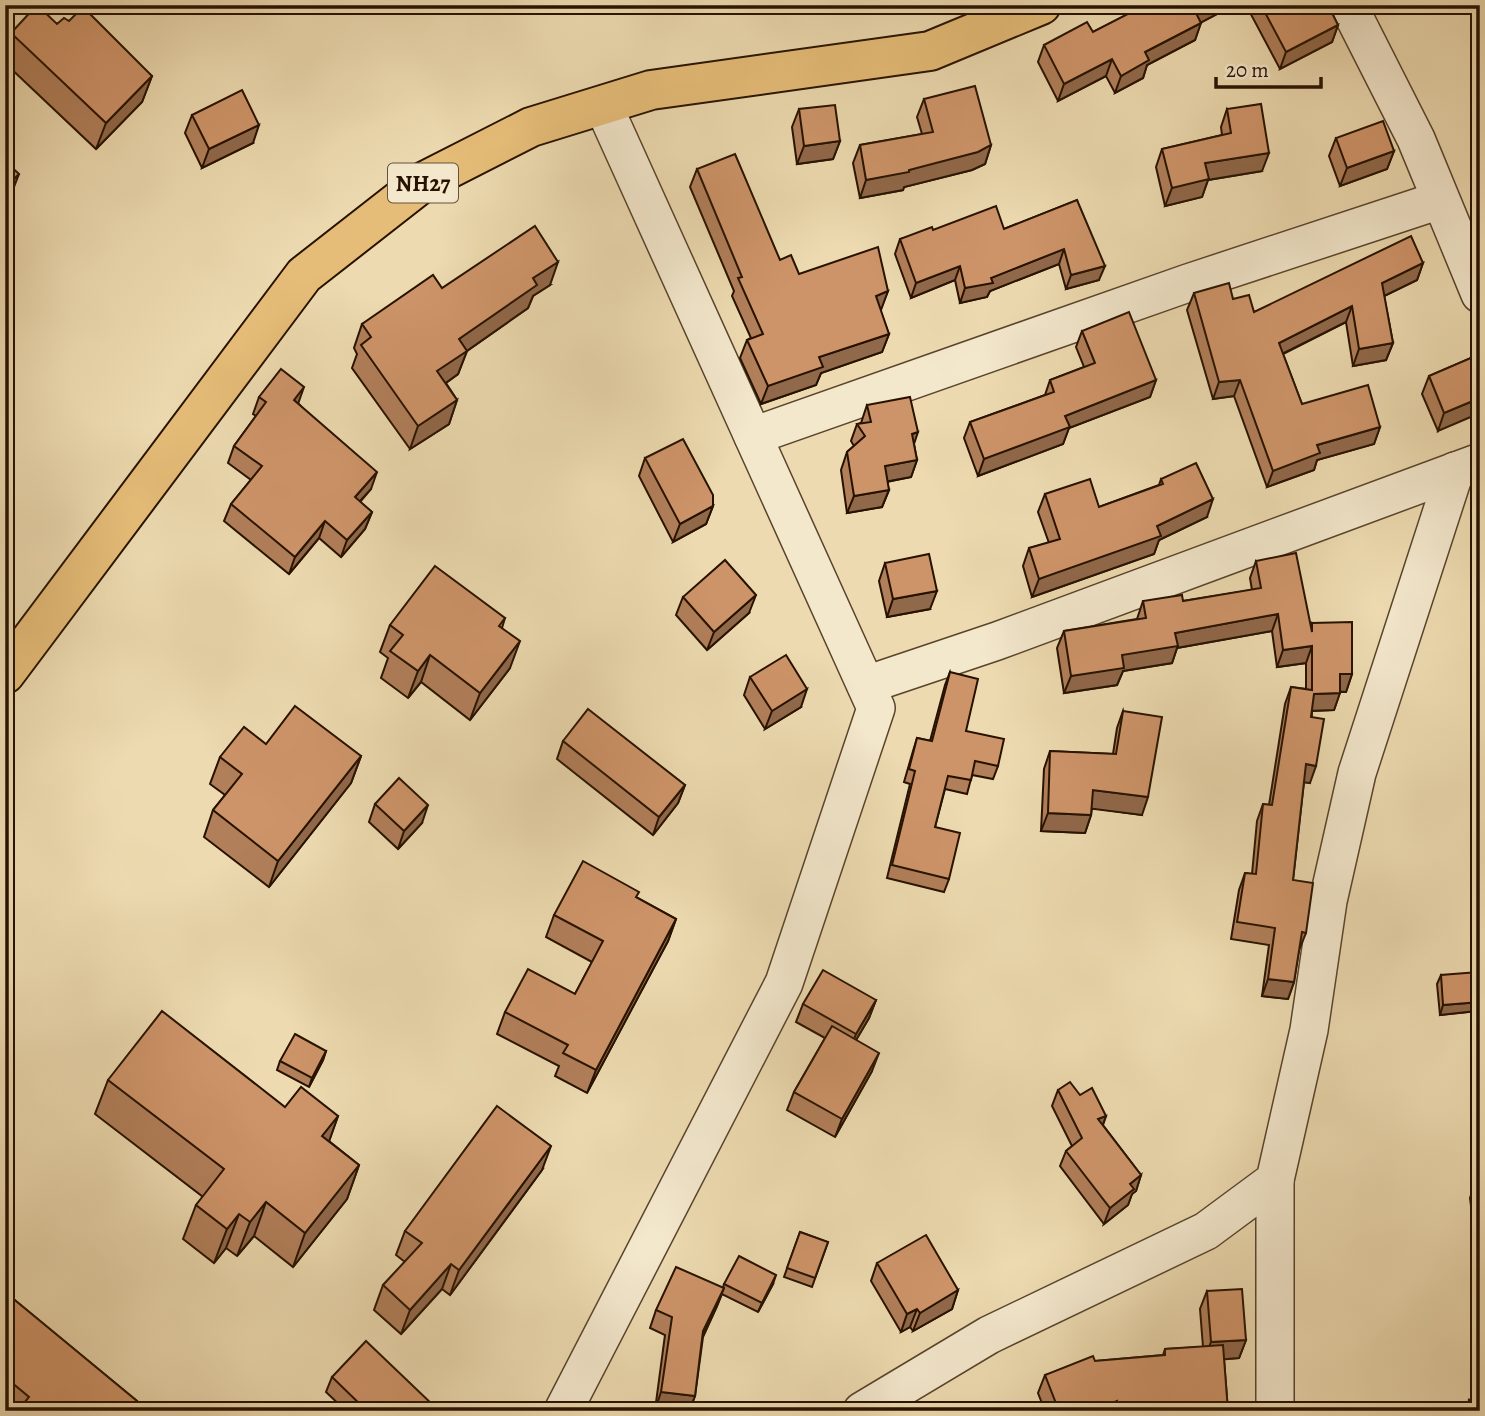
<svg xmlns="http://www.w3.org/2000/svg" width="1485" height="1416" font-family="Alegreya,serif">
<rect width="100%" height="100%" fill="#eddab0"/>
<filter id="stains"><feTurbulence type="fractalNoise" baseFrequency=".00286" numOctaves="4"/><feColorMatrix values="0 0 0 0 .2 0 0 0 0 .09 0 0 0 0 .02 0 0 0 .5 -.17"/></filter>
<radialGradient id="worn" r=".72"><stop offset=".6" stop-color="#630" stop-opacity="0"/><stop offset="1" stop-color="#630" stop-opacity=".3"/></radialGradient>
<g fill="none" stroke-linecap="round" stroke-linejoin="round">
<!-- minor casing -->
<g stroke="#58442c" stroke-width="40">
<g id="minor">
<path d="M 1348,5 L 1416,139 L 1480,294"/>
<path d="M 753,436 L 1188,283 L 1440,200"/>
<path d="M 866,685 L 997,641 L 1480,462"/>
<path d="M 1275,1180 L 1275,1411"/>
<path d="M 563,1411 L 784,983 L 876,708 L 603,105"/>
<path d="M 862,1411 L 989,1335 L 1206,1231 L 1275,1180 L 1309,1030 L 1328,901 L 1357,773 L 1455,471"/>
</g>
</g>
<!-- trunk casing -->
<g stroke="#271200" stroke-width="42">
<path id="trunk" d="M 5,674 L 304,275 L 423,182 L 531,127 L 651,90 L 930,51 L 1041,5"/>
</g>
<!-- minor -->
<use href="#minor" stroke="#f3e7cc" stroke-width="37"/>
<!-- trunk -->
<use href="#trunk" stroke="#e6bd78" stroke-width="38"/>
</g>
<!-- wall -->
<g fill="#b17f5a" stroke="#271200" stroke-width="2">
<path d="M 1138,5 L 1234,5 L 1201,22 L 1195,40 L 1147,65 L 1143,78 L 1115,93 L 1106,76 L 1058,101 L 1038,62 L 1044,45 L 1093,32 L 1137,10 Z"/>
<path d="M 1246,5 L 1328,5 L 1338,25 L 1332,42 L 1280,69 Z"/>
<path d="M 69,21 L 152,76 L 142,102 L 96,149 L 5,63 L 5,48 L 11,33 Z"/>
<path d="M 924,99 L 991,145 L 985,164 L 972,170 L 904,187 L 903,190 L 860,198 L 853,163 L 860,145 L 922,134 L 917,117 Z"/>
<path d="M 799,109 L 840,141 L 833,159 L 797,164 L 792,127 Z"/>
<path d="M 1227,109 L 1262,171 L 1208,180 L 1202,197 L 1165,206 L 1156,167 L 1162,149 L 1222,135 L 1221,127 Z"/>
<path d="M 192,115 L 253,143 L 202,168 L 185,133 Z"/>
<path d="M 1336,138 L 1394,151 L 1387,169 L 1340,186 L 1329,156 Z"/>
<path d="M 697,169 L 780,260 L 799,274 L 888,291 L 880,310 L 889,334 L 882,352 L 821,373 L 816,385 L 761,404 L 740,358 L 747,340 L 751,338 L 732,296 L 734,291 L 690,187 Z"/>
<path d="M 1077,200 L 1099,280 L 1066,289 L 1059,264 L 990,291 L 987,297 L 960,303 L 955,280 L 911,298 L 895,254 L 900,239 L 933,230 L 1004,229 Z"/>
<path d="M 1423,263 L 1417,280 L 1384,296 L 1393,343 L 1386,360 L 1353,366 L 1346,322 L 1283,354 L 1302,404 L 1380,427 L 1374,444 L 1317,460 L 1314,470 L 1267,487 L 1234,396 L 1213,399 L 1187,310 L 1194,293 L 1233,299 L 1254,312 Z"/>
<path d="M 550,285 L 533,296 L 528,308 L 467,351 L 458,374 L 446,383 L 457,400 L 449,424 L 410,449 L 352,368 L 357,354 L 354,348 L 362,324 L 442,288 Z"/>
<path d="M 1082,331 L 1156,380 L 1150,397 L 1069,428 L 1063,444 L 978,476 L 964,438 L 970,422 L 1045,395 L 1050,380 L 1084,367 L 1076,347 Z"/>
<path d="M 1480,354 L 1438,431 L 1422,394 L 1429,376 Z"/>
<path d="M 259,397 L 298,403 L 371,489 L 360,502 L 372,512 L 365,529 L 341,557 L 319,538 L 289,574 L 224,521 L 231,504 L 251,480 L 228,463 L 234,446 L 256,416 L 253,414 Z"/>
<path d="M 867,405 L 914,444 L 917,460 L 911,477 L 887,482 L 889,490 L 882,507 L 847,513 L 841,470 L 847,452 L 854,446 L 851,441 L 857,424 L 861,423 Z"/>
<path d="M 645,458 L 713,506 L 706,524 L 673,542 L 639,476 Z"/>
<path d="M 1161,479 L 1207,517 L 1159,540 L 1154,554 L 1032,597 L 1023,566 L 1029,548 L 1049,543 L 1038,512 L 1045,494 L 1099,507 L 1159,485 Z"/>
<path d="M 1256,561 L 1311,626 L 1312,623 L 1352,674 L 1346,692 L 1340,692 L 1334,710 L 1312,711 L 1310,783 L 1304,782 L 1293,880 L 1306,933 L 1299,950 L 1294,982 L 1288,999 L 1262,996 L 1269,945 L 1231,939 L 1239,890 L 1245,873 L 1252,874 L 1257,821 L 1263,804 L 1269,805 L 1285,704 L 1291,687 L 1306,689 L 1306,663 L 1277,667 L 1272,631 L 1177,648 L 1172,663 L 1123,671 L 1117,685 L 1064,693 L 1057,648 L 1064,631 L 1137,619 L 1143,601 L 1183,601 L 1252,590 L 1250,578 Z"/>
<path d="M 885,563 L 930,609 L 887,617 L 879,581 Z"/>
<path d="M 683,597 L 749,613 L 707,650 L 676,615 Z"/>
<path d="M 505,618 L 502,628 L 510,668 L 470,720 L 421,682 L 408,698 L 381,678 L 388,658 L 380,652 L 390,625 Z"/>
<path d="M 950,672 L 966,731 L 998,766 L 993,779 L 972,775 L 967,794 L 945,789 L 935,827 L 949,879 L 944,892 L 887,878 L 910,784 L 904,782 L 913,751 L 917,738 L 930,741 L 945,685 Z"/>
<path d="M 750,677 L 801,707 L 765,729 L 744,695 Z"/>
<path d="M 1123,711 L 1142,815 L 1092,808 L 1091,815 L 1085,833 L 1041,831 L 1044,769 L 1050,751 L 1113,754 L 1117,728 Z"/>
<path d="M 563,741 L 685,785 L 678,803 L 653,835 L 557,759 Z"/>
<path d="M 266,744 L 361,756 L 351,783 L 269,887 L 204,837 L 213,810 L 225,795 L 210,784 L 220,757 Z"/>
<path d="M 375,804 L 422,823 L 398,849 L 369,822 Z"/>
<path d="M 637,898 L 676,919 L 668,941 L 587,1093 L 555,1076 L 559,1066 L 497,1034 L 505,1012 L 575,994 L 592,962 L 546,937 L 554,915 Z"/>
<path d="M 1441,975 L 1477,1011 L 1440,1015 L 1437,984 Z"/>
<path d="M 876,1000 L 869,1018 L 856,1040 L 872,1071 L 835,1137 L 787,1110 L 794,1092 L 825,1038 L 796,1022 L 803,1004 Z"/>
<path d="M 326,1051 L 323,1060 L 309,1087 L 277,1070 L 280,1061 Z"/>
<path d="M 108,1080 L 338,1116 L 329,1141 L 359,1165 L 347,1199 L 293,1267 L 254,1236 L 237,1256 L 226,1248 L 214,1263 L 183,1239 L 196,1205 L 203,1197 L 95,1114 Z"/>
<path d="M 1058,1090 L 1080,1095 L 1106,1116 L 1103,1125 L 1141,1175 L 1136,1191 L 1132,1194 L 1128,1205 L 1104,1224 L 1060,1166 L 1066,1151 L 1072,1146 L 1052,1106 Z"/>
<path d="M 542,1170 L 450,1295 L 442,1289 L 401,1334 L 374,1310 L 383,1285 L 405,1262 L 396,1255 L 405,1231 Z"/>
<path d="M 1477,1180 L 1480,1180 L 1480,1248 L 1476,1248 L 1470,1198 Z"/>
<path d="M 800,1232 L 828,1242 L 812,1287 L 784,1277 Z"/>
<path d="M 877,1263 L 958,1290 L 952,1309 L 913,1331 L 910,1327 L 901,1332 L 871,1281 Z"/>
<path d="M 724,1284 L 773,1284 L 758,1312 L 722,1294 L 717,1306 L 703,1337 L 695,1396 L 689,1411 L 655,1410 L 665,1335 L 650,1328 L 656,1310 L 723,1288 Z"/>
<path d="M 1207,1291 L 1246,1340 L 1239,1358 L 1224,1359 L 1228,1411 L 1045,1411 L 1038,1393 L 1045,1375 L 1095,1361 L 1163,1355 L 1165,1349 L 1203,1347 L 1200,1309 Z"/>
<path d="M 5,1292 L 137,1401 L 133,1411 L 5,1411 Z"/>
<path d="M 332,1377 L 432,1411 L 346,1411 L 326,1392 Z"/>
<path d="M 1469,1400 L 1480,1411 L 1466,1411 Z"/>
</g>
<!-- shaded-wall -->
<g fill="#90684a" stroke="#271200" stroke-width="2">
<path d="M 1207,5 L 1234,5 L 1189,29 L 1195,11 Z"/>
<path d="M 1201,23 L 1195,40 L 1147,65 L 1143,78 L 1115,93 L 1121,76 L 1145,52 Z"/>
<path d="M 1338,25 L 1332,42 L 1280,69 L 1286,52 Z"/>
<path d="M 1112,59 L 1106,76 L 1058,101 L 1064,84 Z"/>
<path d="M 152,76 L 142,102 L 96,149 L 106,123 Z"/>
<path d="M 259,125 L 253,143 L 202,168 L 209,149 Z"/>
<path d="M 840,141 L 833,159 L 797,164 L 804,146 Z"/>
<path d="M 991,145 L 985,164 L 972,170 L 904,187 L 903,190 L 860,198 L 866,180 L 909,170 Z"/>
<path d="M 1394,151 L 1387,169 L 1340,186 L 1347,168 Z"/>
<path d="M 1269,153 L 1262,171 L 1208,180 L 1202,197 L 1165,206 L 1172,188 L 1205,163 Z"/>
<path d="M 19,174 L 9,200 L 5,205 L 5,188 Z"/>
<path d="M 1064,249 L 1059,264 L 990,291 L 987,297 L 960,303 L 965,288 Z"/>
<path d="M 558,262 L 550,285 L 533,296 L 528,308 L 467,351 L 458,374 L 429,395 L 437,371 L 459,339 L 533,278 Z"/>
<path d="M 1423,263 L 1417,280 L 1376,300 L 1382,283 Z"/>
<path d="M 960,266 L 955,280 L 911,298 L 916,283 Z"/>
<path d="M 1105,266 L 1099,280 L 1066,289 L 1071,275 Z"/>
<path d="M 888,291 L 881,310 L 869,314 L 876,296 Z"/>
<path d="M 1352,306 L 1346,322 L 1272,359 L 1279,343 Z"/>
<path d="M 889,334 L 882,352 L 821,373 L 816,385 L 761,404 L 768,386 L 819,357 Z"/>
<path d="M 1393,343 L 1386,360 L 1353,366 L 1359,349 Z"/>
<path d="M 1156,380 L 1150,397 L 1069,428 L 1063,444 L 978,476 L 984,459 L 1065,416 Z"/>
<path d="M 1240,380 L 1234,396 L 1213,399 L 1219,382 Z"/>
<path d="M 304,387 L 298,404 L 294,400 Z"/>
<path d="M 1480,398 L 1480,413 L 1438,431 L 1444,413 Z"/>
<path d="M 457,400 L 449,424 L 410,449 L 418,426 Z"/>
<path d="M 1380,427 L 1374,444 L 1317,460 L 1314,470 L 1267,487 L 1273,471 L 1317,445 Z"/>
<path d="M 918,432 L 912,450 L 912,434 Z"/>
<path d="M 917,460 L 911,477 L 879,483 L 885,466 Z"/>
<path d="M 377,472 L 371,489 L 348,514 L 355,497 Z"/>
<path d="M 889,490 L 882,507 L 847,513 L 854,496 Z"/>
<path d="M 1213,499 L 1207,517 L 1159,540 L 1154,554 L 1032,597 L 1039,579 L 1157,526 Z"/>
<path d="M 713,506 L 706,524 L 673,542 L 680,524 Z"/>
<path d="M 372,512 L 365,529 L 341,557 L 347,540 Z"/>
<path d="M 325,521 L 319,538 L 289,574 L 295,557 Z"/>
<path d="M 937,591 L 930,609 L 887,617 L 893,599 Z"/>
<path d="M 756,595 L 749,613 L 707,650 L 714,632 Z"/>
<path d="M 1278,614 L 1272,631 L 1177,648 L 1172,663 L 1123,671 L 1117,685 L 1064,693 L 1071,676 L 1175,633 Z"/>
<path d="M 520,641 L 510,668 L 470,720 L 480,693 Z"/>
<path d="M 1312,646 L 1306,663 L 1277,667 L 1283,650 Z"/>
<path d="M 430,655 L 421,682 L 408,698 L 418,671 Z"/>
<path d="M 1340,674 L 1352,674 L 1346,692 L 1334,691 Z"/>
<path d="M 807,689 L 801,707 L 765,729 L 772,711 Z"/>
<path d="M 1340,693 L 1334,710 L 1307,711 L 1314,694 Z"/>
<path d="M 361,756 L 351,783 L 269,887 L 278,861 Z"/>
<path d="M 1306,764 L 1316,766 L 1310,783 L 1300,782 Z"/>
<path d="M 685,785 L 678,803 L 653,835 L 659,817 Z"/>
<path d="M 1093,790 L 1148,797 L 1142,815 L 1086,808 Z"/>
<path d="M 428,805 L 422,823 L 398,849 L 404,831 Z"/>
<path d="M 1048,813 L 1091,815 L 1085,833 L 1041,831 Z"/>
<path d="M 676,919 L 668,941 L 587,1093 L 596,1070 Z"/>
<path d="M 1268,979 L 1294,982 L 1288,999 L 1262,996 Z"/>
<path d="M 876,1000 L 869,1018 L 849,1052 L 856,1034 Z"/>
<path d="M 1480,1002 L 1477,1011 L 1440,1015 L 1443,1005 Z"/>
<path d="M 326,1051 L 323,1060 L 309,1087 L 312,1078 Z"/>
<path d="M 879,1053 L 872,1071 L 835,1137 L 842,1119 Z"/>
<path d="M 338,1116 L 326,1150 L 322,1136 Z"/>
<path d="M 1106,1116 L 1100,1132 L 1098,1119 Z"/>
<path d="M 551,1146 L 542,1170 L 450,1295 L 459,1270 Z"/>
<path d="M 359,1165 L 347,1199 L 293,1267 L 305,1233 Z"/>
<path d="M 1141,1175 L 1136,1191 L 1132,1194 L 1128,1205 L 1104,1224 L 1110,1208 L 1130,1184 Z"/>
<path d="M 266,1202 L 254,1236 L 237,1256 L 250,1222 Z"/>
<path d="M 239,1214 L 226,1248 L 214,1263 L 227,1229 Z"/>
<path d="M 1480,1238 L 1480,1248 L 1476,1248 Z"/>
<path d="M 451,1264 L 442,1289 L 401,1334 L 410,1310 Z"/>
<path d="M 776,1275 L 773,1284 L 758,1312 L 762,1303 Z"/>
<path d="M 724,1288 L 717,1306 L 697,1349 L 703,1331 Z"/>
<path d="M 958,1290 L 952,1309 L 913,1331 L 920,1313 Z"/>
<path d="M 917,1309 L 910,1327 L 901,1332 L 907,1314 Z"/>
<path d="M 1246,1340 L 1239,1358 L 1204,1361 L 1211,1342 Z"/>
<path d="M 661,1392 L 695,1396 L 689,1411 L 655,1410 Z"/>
<path d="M 137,1401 L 133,1411 L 129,1411 Z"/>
<path d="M 1117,1401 L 1114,1411 L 1092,1411 Z"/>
<path d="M 1200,1407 L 1199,1411 L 1163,1411 Z"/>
</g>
<!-- building -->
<g fill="#ce9469" stroke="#271200" stroke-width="2">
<path d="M 37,5 L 57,24 L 64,18 L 69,21 L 83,7 L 152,76 L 106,123 L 11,33 Z"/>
<path d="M 1145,5 L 1207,5 L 1195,11 L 1201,23 L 1145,52 L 1149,60 L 1121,76 L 1112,59 L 1064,84 L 1044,45 L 1087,22 L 1093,32 Z"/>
<path d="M 1261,5 L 1328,5 L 1338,25 L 1286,52 Z"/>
<path d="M 975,86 L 991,145 L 978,152 L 909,170 L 909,172 L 866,180 L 860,145 L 933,132 L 924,99 Z"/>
<path d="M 242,90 L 259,125 L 209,149 L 192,115 Z"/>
<path d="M 1261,104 L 1269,153 L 1205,163 L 1209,179 L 1172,188 L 1162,149 L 1231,133 L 1227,109 Z"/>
<path d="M 835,105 L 840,141 L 804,146 L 799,109 Z"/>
<path d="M 1383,121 L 1394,151 L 1347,168 L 1336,138 Z"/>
<path d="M 735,154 L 780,260 L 791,255 L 799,274 L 878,247 L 888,291 L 876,296 L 889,334 L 819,357 L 823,367 L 768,386 L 747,340 L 763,334 L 738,278 L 742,277 L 697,169 Z"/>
<path d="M 5,161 L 19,174 L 5,188 Z"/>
<path d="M 1077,200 L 1105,266 L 1071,275 L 1064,249 L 991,278 L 993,283 L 965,288 L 960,266 L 916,283 L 900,239 L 932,227 L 933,230 L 996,206 L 1004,229 Z"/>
<path d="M 535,226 L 558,262 L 533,278 L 537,285 L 459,339 L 467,351 L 437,371 L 457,400 L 418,426 L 361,345 L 371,337 L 362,324 L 433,275 L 442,288 Z"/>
<path d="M 1411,236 L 1423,263 L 1382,283 L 1393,343 L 1359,349 L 1352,306 L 1279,343 L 1302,404 L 1368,385 L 1380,427 L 1317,445 L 1320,453 L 1273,471 L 1240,380 L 1219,382 L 1194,293 L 1229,283 L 1233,299 L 1249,295 L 1254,312 Z"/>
<path d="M 1129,312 L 1156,380 L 1065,416 L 1070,427 L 984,459 L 970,422 L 1054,392 L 1050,380 L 1095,363 L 1082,331 Z"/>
<path d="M 1480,354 L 1480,398 L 1444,413 L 1429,376 Z"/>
<path d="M 281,369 L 304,387 L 294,400 L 377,472 L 355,497 L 372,512 L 347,540 L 325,521 L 295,557 L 231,504 L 262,466 L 234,446 L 266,402 L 259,397 Z"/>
<path d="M 910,397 L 918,432 L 912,434 L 917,460 L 885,466 L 889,490 L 854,496 L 847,452 L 865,436 L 857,424 L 871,422 L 867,405 Z"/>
<path d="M 683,439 L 713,495 L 713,506 L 680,524 L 645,458 Z"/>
<path d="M 1196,463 L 1213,499 L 1157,526 L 1161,536 L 1039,579 L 1029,548 L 1060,539 L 1045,494 L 1090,479 L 1099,507 L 1163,484 L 1161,479 Z"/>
<path d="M 1296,553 L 1312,632 L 1312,623 L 1352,622 L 1352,674 L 1340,674 L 1340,693 L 1314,694 L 1311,717 L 1324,719 L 1316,766 L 1306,764 L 1293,880 L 1313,883 L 1306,933 L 1302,932 L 1294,982 L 1268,979 L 1275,928 L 1237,922 L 1245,873 L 1256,874 L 1263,804 L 1272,805 L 1291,687 L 1312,690 L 1312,646 L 1283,650 L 1278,614 L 1175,633 L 1178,646 L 1122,655 L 1124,668 L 1071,676 L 1064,631 L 1146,618 L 1143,601 L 1182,595 L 1183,601 L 1261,588 L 1256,561 Z"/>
<path d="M 929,554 L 937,591 L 893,599 L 885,563 Z"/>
<path d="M 725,560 L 756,595 L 714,632 L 683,597 Z"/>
<path d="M 435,566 L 505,618 L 499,626 L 520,641 L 480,693 L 430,655 L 418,671 L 390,651 L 403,635 L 390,625 Z"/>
<path d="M 786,655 L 807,689 L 772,711 L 750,677 Z"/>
<path d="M 950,672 L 978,679 L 966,731 L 1004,739 L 998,766 L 975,761 L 971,780 L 948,776 L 935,827 L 960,833 L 949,879 L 892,865 L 915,771 L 909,769 L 917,738 L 932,741 Z"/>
<path d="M 295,706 L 361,756 L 278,861 L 213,810 L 242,774 L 220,757 L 244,727 L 266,744 Z"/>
<path d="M 588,709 L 685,785 L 659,817 L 563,741 Z"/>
<path d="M 1123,711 L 1162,717 L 1148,797 L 1093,790 L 1091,815 L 1048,813 L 1050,751 L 1116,754 Z"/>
<path d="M 399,778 L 428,805 L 404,831 L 375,804 Z"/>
<path d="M 583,861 L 639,892 L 636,897 L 676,919 L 596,1070 L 563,1053 L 568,1045 L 505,1012 L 528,969 L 575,994 L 603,941 L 554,915 Z"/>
<path d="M 823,970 L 876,1000 L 856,1034 L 803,1004 Z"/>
<path d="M 1478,972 L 1480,1002 L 1443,1005 L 1441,975 Z"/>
<path d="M 162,1011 L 285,1107 L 301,1087 L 338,1116 L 322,1136 L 359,1165 L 305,1233 L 266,1202 L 250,1222 L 239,1214 L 227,1229 L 196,1205 L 224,1169 L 108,1080 Z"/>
<path d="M 832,1026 L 879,1053 L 842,1119 L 794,1092 Z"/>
<path d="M 295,1034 L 326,1051 L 312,1078 L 280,1061 Z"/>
<path d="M 1070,1082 L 1080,1095 L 1092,1088 L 1106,1116 L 1098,1119 L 1141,1175 L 1130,1184 L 1134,1189 L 1110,1208 L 1066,1151 L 1082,1138 L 1058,1090 Z"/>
<path d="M 497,1106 L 551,1146 L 459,1270 L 451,1264 L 410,1310 L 383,1285 L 422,1243 L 405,1231 Z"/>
<path d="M 1477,1180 L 1480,1180 L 1480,1206 Z"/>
<path d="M 800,1232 L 828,1242 L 815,1278 L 787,1268 Z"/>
<path d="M 926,1235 L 958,1290 L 920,1313 L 917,1309 L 907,1314 L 877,1263 Z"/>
<path d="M 739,1256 L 776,1275 L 762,1303 L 724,1284 Z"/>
<path d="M 676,1267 L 724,1288 L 703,1331 L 695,1396 L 661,1392 L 672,1317 L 656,1310 Z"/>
<path d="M 1242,1289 L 1246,1340 L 1211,1342 L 1207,1291 Z"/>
<path d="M 5,1292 L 137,1401 L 129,1411 L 24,1411 L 20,1408 L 29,1397 L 5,1377 Z"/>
<path d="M 366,1341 L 434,1406 L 430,1410 L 431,1411 L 367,1411 L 332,1377 Z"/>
<path d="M 1223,1345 L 1228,1411 L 1200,1411 L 1200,1407 L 1163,1411 L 1118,1411 L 1117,1401 L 1092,1411 L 1075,1411 L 1074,1410 L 1059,1411 L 1045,1375 L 1093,1356 L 1095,1361 L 1165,1355 L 1165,1349 Z"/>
<path d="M 1480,1397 L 1480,1411 L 1473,1411 L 1469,1400 Z"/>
</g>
<g text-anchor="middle" stroke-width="5" stroke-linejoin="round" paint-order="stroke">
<!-- shield labels -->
<rect fill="#f3e7cc" stroke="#64523d" stroke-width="2" x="388" y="163.5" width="70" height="39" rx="5"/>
<g font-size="23" font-weight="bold" fill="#271200">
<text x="423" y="191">NH27</text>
</g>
</g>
<!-- margin -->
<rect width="1485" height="1416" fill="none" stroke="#eddab0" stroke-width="28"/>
<rect x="7" y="7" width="1471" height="1402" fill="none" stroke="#271200" stroke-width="3.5"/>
<rect x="14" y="14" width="1457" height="1388" fill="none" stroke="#271200" stroke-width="2"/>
<!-- scale -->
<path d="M1216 77v10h105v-10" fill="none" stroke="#271200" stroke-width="3.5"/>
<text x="1226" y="77" font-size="21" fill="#271200" stroke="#f3e7cc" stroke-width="5" paint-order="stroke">20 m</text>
<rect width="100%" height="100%" filter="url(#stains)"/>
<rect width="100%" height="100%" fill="url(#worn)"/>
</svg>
